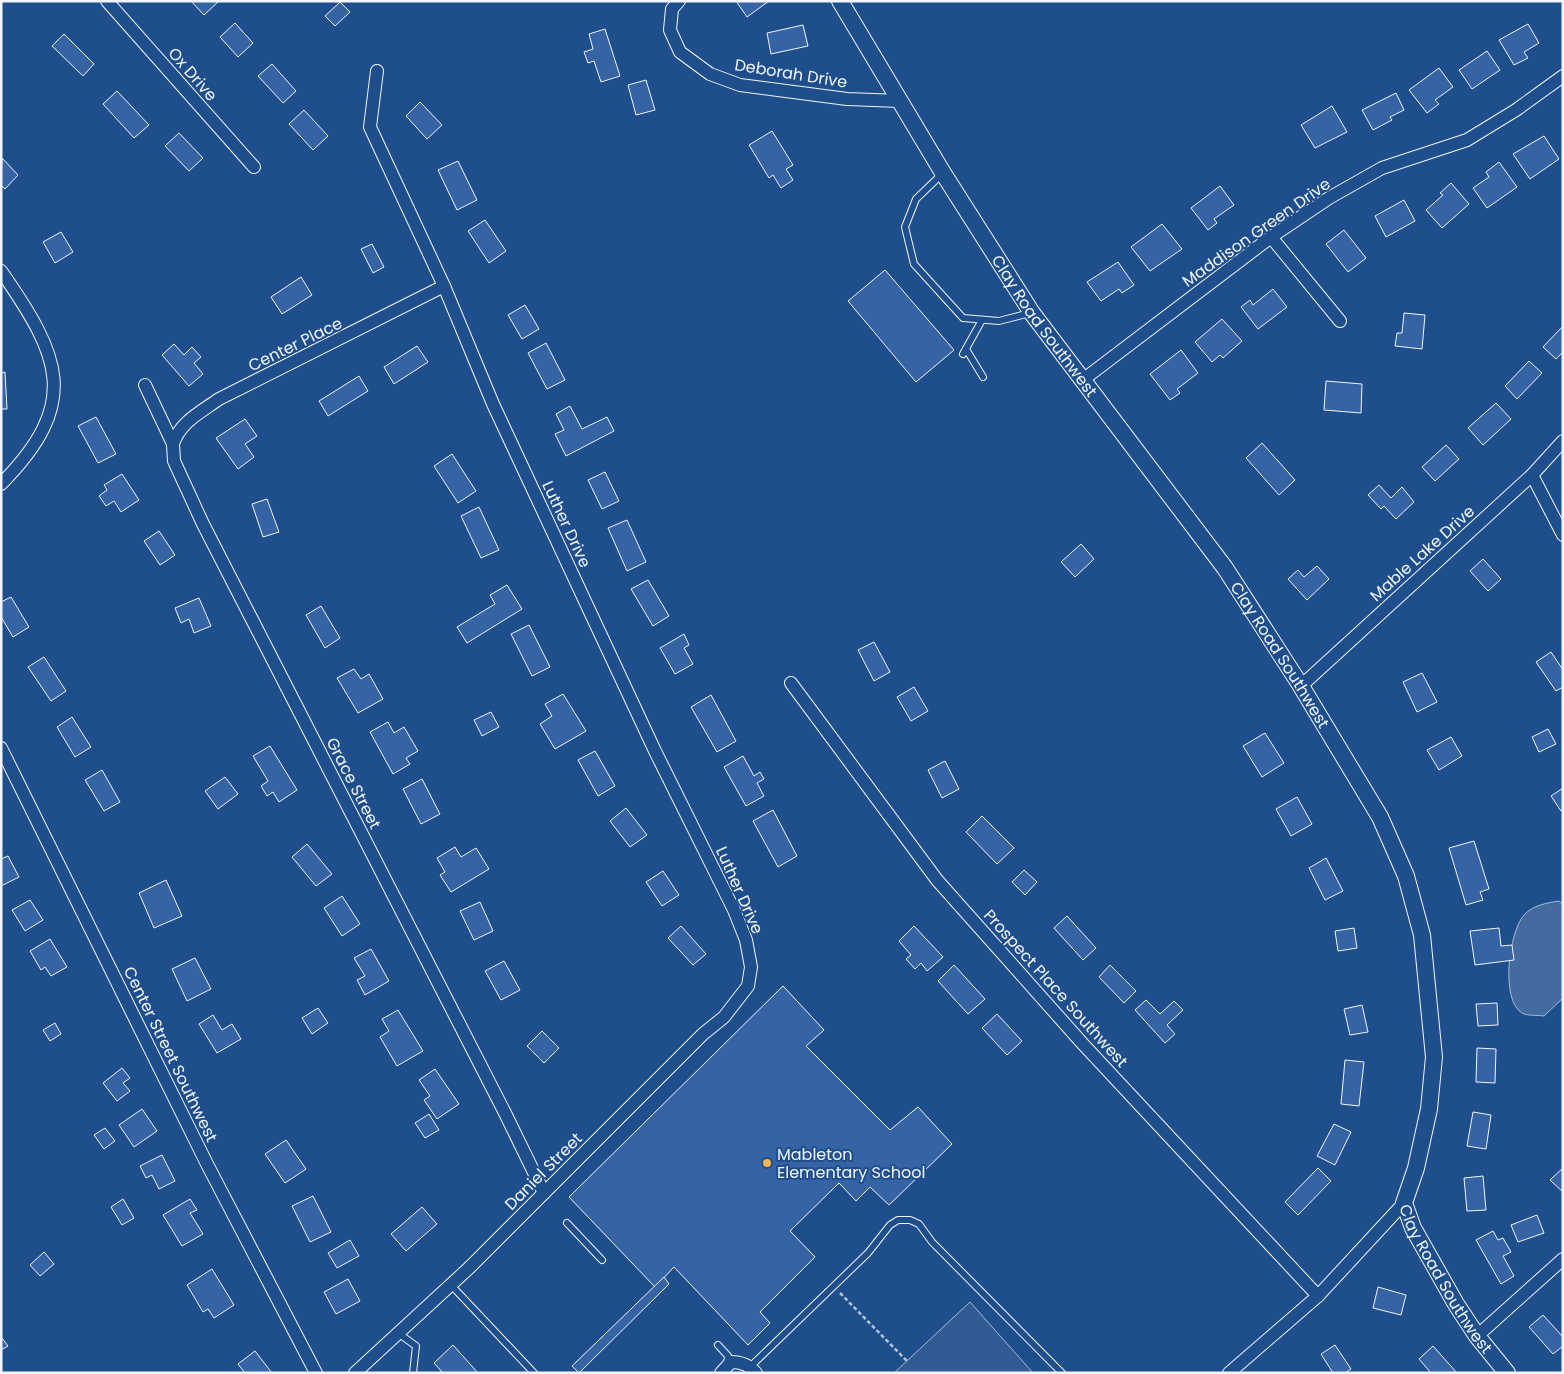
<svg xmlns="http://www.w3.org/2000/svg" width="1564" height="1374" font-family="Poppins,sans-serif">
<rect width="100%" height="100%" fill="#1f4e8c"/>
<!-- green -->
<path fill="#305b95" stroke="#a8bbd7" d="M 970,1302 L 1033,1373 L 894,1373 Z"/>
<!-- water -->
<path fill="#446ba0" stroke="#a8bbd7" d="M 1559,901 L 1563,904 L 1563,998 L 1544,1016 C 1538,1015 1527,1016 1522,1013 C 1500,1000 1509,932 1524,915 C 1533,905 1547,903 1559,901 Z"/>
<!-- building -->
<g fill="#3563a3" stroke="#f2f6ff">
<path d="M 191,1 L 219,1 L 204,15 Z"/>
<path d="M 736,1 L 769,1 L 747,17 Z"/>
<path d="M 340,2 L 350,12 L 335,26 L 325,16 Z"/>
<path d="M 235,23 L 253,43 L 238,57 L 220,37 Z"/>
<path d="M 1528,24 L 1539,43 L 1524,52 L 1528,58 L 1514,65 L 1499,40 Z"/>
<path d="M 803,25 L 808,46 L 771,54 L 767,33 Z"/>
<path d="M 605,29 L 620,76 L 601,82 L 594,61 L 588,63 L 584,52 L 593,49 L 589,34 Z"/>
<path d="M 64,34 L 94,64 L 83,76 L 52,46 Z"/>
<path d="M 1487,51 L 1500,70 L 1472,89 L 1459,70 Z"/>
<path d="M 272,64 L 296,91 L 283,103 L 258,76 Z"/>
<path d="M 1439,68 L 1453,87 L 1435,100 L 1439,104 L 1427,113 L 1409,90 Z"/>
<path d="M 646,80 L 655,110 L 636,115 L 628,85 Z"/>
<path d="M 117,91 L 149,125 L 134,138 L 103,104 Z"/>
<path d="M 1396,93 L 1404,110 L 1390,117 L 1392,120 L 1373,130 L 1362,110 Z"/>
<path d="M 420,102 L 442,125 L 427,139 L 406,116 Z"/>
<path d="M 1332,106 L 1347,132 L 1315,148 L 1301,125 Z"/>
<path d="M 304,110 L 328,136 L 313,150 L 289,124 Z"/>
<path d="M 772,131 L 793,165 L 786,169 L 793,180 L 781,188 L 773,175 L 769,178 L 749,145 Z"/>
<path d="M 179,133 L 203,158 L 189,171 L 165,146 Z"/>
<path d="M 1544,136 L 1559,159 L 1530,179 L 1513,154 Z"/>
<path d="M 2,158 L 18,175 L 5,189 L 1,185 Z"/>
<path d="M 458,161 L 477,200 L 457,210 L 438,170 Z"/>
<path d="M 1499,162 L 1517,187 L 1487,208 L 1473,188 L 1489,177 L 1486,172 Z"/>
<path d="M 1451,183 L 1469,204 L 1442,228 L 1426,210 L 1443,195 L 1440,193 Z"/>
<path d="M 1220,186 L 1234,205 L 1214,219 L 1217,223 L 1208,230 L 1191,208 Z"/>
<path d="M 1404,200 L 1415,221 L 1386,237 L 1375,216 Z"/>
<path d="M 485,220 L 506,251 L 489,263 L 468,231 Z"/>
<path d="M 1162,224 L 1182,249 L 1150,271 L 1131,247 Z"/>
<path d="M 1344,230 L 1366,258 L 1348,272 L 1326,244 Z"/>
<path d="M 61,232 L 73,252 L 55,263 L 43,242 Z"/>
<path d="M 372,244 L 384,267 L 373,273 L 361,249 Z"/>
<path d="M 1118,262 L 1134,285 L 1122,293 L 1119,289 L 1101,301 L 1087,282 Z"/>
<path d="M 885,270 L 954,350 L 916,382 L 848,301 Z"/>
<path d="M 301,277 L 312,295 L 282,314 L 271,297 Z"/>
<path d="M 1273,289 L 1287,307 L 1258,329 L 1241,307 L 1250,300 L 1253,305 Z"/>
<path d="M 525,305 L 539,329 L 522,339 L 508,315 Z"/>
<path d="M 1404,313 L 1425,315 L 1422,349 L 1395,346 L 1397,333 L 1402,333 Z"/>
<path d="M 1222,319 L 1242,341 L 1223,358 L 1220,355 L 1212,362 L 1195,342 Z"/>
<path d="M 1563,326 L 1563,352 L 1556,359 L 1543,347 Z"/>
<path d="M 546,343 L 565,380 L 547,389 L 528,353 Z"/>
<path d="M 174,344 L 184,355 L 192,347 L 201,357 L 194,363 L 203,374 L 189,386 L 162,355 Z"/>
<path d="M 417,346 L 428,362 L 394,384 L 384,367 Z"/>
<path d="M 1181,350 L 1198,373 L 1177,389 L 1180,393 L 1170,400 L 1150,374 Z"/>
<path d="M 1529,361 L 1542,373 L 1517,399 L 1505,386 Z"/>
<path d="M 5,372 L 7,409 L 1,409 L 1,373 Z"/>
<path d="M 359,376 L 368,391 L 328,416 L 319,401 Z"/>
<path d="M 1326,381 L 1362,384 L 1361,413 L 1324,410 Z"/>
<path d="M 1496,403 L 1511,419 L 1483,445 L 1468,428 Z"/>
<path d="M 570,406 L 582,429 L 607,417 L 614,431 L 566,456 L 555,434 L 564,430 L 556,414 Z"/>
<path d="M 96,417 L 116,454 L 98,463 L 78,426 Z"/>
<path d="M 245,419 L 257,436 L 245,444 L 254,457 L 238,469 L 216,438 Z"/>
<path d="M 1262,443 L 1295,480 L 1279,495 L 1246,458 Z"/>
<path d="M 1446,445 L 1459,459 L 1435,481 L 1422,467 Z"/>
<path d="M 452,454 L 476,491 L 458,503 L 434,466 Z"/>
<path d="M 605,472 L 619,501 L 602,509 L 588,480 Z"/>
<path d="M 122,474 L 139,500 L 121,512 L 114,501 L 106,506 L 99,496 L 107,490 L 104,485 Z"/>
<path d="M 1379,485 L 1391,498 L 1402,487 L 1414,502 L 1396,519 L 1384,506 L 1381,509 L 1368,495 Z"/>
<path d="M 267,499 L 279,532 L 263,537 L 252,504 Z"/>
<path d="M 479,507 L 499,550 L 481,558 L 461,516 Z"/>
<path d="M 627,520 L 646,562 L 627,571 L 608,528 Z"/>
<path d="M 159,531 L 175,555 L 160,565 L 144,541 Z"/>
<path d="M 1081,544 L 1094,559 L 1075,577 L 1061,562 Z"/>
<path d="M 1483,559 L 1501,579 L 1488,591 L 1470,571 Z"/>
<path d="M 1317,566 L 1329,579 L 1307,600 L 1288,579 L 1298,570 L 1304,577 Z"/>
<path d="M 648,580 L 669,616 L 653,626 L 631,589 Z"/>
<path d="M 507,585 L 522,609 L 467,643 L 457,627 L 495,604 L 490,595 Z"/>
<path d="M 11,597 L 29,627 L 13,637 L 1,617 L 1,602 Z"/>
<path d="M 199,598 L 211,626 L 194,633 L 189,619 L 181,623 L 175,608 Z"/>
<path d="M 321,606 L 340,638 L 325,648 L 306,615 Z"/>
<path d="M 529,625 L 550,667 L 532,676 L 511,634 Z"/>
<path d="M 684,634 L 689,645 L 684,648 L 693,664 L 675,674 L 660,648 Z"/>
<path d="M 874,642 L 890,672 L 874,681 L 858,650 Z"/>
<path d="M 1551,652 L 1563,670 L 1563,687 L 1556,691 L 1536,662 Z"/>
<path d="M 44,657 L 66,691 L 51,701 L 28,667 Z"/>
<path d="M 354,669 L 361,679 L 369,674 L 383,699 L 358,713 L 337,678 Z"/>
<path d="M 1422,673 L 1437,702 L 1417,712 L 1403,682 Z"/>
<path d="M 914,687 L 928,711 L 911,721 L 897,697 Z"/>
<path d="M 563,694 L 586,731 L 555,749 L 540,724 L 552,716 L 545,704 Z"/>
<path d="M 711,695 L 736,741 L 717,752 L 691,707 Z"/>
<path d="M 491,712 L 499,727 L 482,736 L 474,720 Z"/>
<path d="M 72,717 L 91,747 L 75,757 L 57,727 Z"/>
<path d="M 388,722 L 394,733 L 404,727 L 418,751 L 406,758 L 410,764 L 393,774 L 370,732 Z"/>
<path d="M 1548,729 L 1556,744 L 1539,752 L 1532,737 Z"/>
<path d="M 1265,733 L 1284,763 L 1262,777 L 1243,746 Z"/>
<path d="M 1451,737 L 1462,756 L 1439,770 L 1427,750 Z"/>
<path d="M 270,746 L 297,790 L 279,802 L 273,792 L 267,796 L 261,786 L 268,781 L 253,756 Z"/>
<path d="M 595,751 L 615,786 L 598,796 L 578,760 Z"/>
<path d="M 743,756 L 754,776 L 760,772 L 764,779 L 757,783 L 764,796 L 746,806 L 724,767 Z"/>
<path d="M 945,761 L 959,789 L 942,798 L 928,770 Z"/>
<path d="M 102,770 L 120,802 L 104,811 L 85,780 Z"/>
<path d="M 225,777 L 238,794 L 218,809 L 205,791 Z"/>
<path d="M 422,779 L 440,814 L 421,824 L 403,789 Z"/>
<path d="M 1563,788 L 1563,809 L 1561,811 L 1551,796 Z"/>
<path d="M 1297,797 L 1312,824 L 1291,836 L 1276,809 Z"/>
<path d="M 626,808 L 647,835 L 630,847 L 610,821 Z"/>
<path d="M 773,810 L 797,856 L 778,867 L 753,821 Z"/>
<path d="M 982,816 L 1014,848 L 997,864 L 966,832 Z"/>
<path d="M 1474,841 L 1489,889 L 1480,892 L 1483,900 L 1466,905 L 1449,848 Z"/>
<path d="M 307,844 L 332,874 L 316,886 L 292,857 Z"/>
<path d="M 455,847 L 461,857 L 476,848 L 489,869 L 451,892 L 440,875 L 445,872 L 437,858 Z"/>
<path d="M 8,856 L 19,877 L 1,886 L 1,859 Z"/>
<path d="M 1326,858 L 1343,891 L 1325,900 L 1309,868 Z"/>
<path d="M 1024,870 L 1037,882 L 1025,895 L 1012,882 Z"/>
<path d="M 663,871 L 679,895 L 662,906 L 646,882 Z"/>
<path d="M 166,880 L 182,916 L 154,928 L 139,893 Z"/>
<path d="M 342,896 L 360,924 L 342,936 L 324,908 Z"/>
<path d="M 30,900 L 43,920 L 25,931 L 12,910 Z"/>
<path d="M 480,902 L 493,931 L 474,940 L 460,911 Z"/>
<path d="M 1067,916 L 1096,948 L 1083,960 L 1054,928 Z"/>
<path d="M 681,926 L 706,954 L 693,965 L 668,938 Z"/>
<path d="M 914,926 L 943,957 L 927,971 L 921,963 L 915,969 L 906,959 L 911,955 L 899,941 Z"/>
<path d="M 1354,928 L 1357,948 L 1338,951 L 1335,931 Z"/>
<path d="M 1499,928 L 1501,946 L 1512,945 L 1514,960 L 1475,965 L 1470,931 Z"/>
<path d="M 50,939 L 67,967 L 51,976 L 45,967 L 41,970 L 30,951 Z"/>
<path d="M 371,949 L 389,981 L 365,995 L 357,980 L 365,976 L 354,958 Z"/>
<path d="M 195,958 L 211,989 L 187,1001 L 172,969 Z"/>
<path d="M 504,961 L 520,990 L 501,1000 L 485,971 Z"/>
<path d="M 954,965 L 985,999 L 968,1014 L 938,981 Z"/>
<path d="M 1110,965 L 1136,991 L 1124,1003 L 1099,977 Z"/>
<path d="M 783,986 L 824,1030 L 806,1046 L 890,1130 L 918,1107 L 952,1144 L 889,1205 L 870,1187 L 856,1201 L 839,1183 L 790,1231 L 815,1257 L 760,1312 L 770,1323 L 748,1345 L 674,1267 L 655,1287 L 569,1197 Z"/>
<path d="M 1146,1000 L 1160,1014 L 1174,1001 L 1183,1010 L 1167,1025 L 1175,1034 L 1165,1043 L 1135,1010 Z"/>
<path d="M 1497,1003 L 1498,1025 L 1478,1026 L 1476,1004 Z"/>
<path d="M 1362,1005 L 1368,1032 L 1350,1035 L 1344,1009 Z"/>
<path d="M 318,1008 L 328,1023 L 312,1034 L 302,1018 Z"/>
<path d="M 398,1010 L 423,1051 L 397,1066 L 380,1037 L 389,1031 L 382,1019 Z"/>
<path d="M 997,1014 L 1022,1041 L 1007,1055 L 982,1028 Z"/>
<path d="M 213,1015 L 222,1030 L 232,1024 L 241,1039 L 217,1053 L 199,1024 Z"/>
<path d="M 55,1023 L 61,1034 L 50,1041 L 43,1030 Z"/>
<path d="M 542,1031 L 559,1048 L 544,1063 L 527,1046 Z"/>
<path d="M 1477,1048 L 1496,1049 L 1495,1083 L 1476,1082 Z"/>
<path d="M 1345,1060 L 1364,1062 L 1359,1106 L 1341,1104 Z"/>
<path d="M 122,1068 L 130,1078 L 123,1083 L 130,1091 L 117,1101 L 103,1083 Z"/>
<path d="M 435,1069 L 459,1104 L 437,1119 L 424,1100 L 430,1096 L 419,1080 Z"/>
<path d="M 142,1109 L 157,1131 L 134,1147 L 119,1125 Z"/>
<path d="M 1473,1112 L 1491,1115 L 1486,1149 L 1467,1146 Z"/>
<path d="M 429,1114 L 439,1130 L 425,1138 L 415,1123 Z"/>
<path d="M 1334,1124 L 1351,1132 L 1335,1165 L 1317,1156 Z"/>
<path d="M 105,1128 L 115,1141 L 104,1149 L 94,1135 Z"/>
<path d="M 286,1140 L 306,1169 L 285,1183 L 265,1154 Z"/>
<path d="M 162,1155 L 175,1181 L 159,1189 L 152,1175 L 146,1178 L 140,1166 Z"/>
<path d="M 1318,1168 L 1331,1181 L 1298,1215 L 1285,1202 Z"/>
<path d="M 1563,1168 L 1563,1192 L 1550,1180 Z"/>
<path d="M 1483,1176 L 1486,1210 L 1467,1211 L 1464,1178 Z"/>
<path d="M 313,1196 L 331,1232 L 310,1242 L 292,1206 Z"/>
<path d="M 123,1199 L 134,1218 L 122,1225 L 111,1207 Z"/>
<path d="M 190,1199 L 197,1210 L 190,1213 L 203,1234 L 182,1246 L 163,1215 Z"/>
<path d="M 422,1207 L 437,1224 L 406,1251 L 391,1234 Z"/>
<path d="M 1537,1215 L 1544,1233 L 1518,1242 L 1511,1225 Z"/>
<path d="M 1493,1231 L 1498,1240 L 1503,1238 L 1511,1252 L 1503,1256 L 1514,1276 L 1501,1284 L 1476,1240 Z"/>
<path d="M 350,1240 L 359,1256 L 337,1268 L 328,1253 Z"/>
<path d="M 44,1252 L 54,1264 L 40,1276 L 30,1265 Z"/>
<path d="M 212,1269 L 234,1305 L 214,1318 L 208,1309 L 203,1312 L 187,1285 Z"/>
<path d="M 664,1277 L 669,1284 L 579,1373 L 572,1366 Z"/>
<path d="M 348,1279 L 360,1301 L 336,1314 L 324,1292 Z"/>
<path d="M 1378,1287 L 1406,1295 L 1401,1315 L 1373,1308 Z"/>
<path d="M 1543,1315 L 1563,1337 L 1563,1346 L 1553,1354 L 1529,1327 Z"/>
<path d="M 1,1337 L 8,1346 L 1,1350 Z"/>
<path d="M 453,1345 L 478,1373 L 443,1373 L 434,1363 Z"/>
<path d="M 1335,1345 L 1351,1369 L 1345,1373 L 1333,1373 L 1321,1354 Z"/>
<path d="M 1433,1346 L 1457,1373 L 1431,1373 L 1419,1359 Z"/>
<path d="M 255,1351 L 272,1373 L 245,1373 L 238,1364 Z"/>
</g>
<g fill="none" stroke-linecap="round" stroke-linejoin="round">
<!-- service casing -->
<g stroke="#f2f6ff" stroke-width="8">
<g id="service">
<path d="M 942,174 L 916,199 L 905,227 L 914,264 L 963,318 L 999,321 L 1030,313"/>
<path d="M 966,349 L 983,377"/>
<path d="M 963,354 L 982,320"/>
<path d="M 567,1223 L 602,1260"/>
<path d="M 451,1285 L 534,1373"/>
<path d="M 398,1333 L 416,1346 L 413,1373"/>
<path d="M 718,1345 L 728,1356 L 727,1365"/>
<path d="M 751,1366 L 868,1253 L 890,1225 L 898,1220 L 910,1220 L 919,1224 L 932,1242 L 1062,1373"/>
</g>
</g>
<!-- minor casing -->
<g stroke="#f2f6ff" stroke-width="14">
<g id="minor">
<path d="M 107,1 L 254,167"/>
<path d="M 679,1 L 672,9 L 670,30 L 680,52 L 710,74 L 740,85 L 847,99 L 900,101"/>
<path d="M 1271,237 L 1340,321"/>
<path d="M 1,271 C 60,356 82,402 1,484"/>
<path d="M 1084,379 L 1271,237 L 1329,198 L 1382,168 L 1467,140 L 1516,110 L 1563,76"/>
<path d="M 145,385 L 173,444 L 174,461 L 203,524 L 505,1113 L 544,1193"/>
<path d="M 173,444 C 180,422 201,412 219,399 L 444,286"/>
<path d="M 1532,475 L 1563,535"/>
<path d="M 791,683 L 937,880 L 1082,1043 L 1318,1296"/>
<path d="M 1301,686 L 1532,475 L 1563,441"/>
<path d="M 1,748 L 207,1164 L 316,1373"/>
<path d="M 1477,1336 L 1563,1259"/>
<path d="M 355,1373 L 470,1267 L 703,1034 L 724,1017 L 748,986 L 751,967 L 746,940 L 734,910 L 655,751 L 493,404 L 444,286 L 370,127 L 377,71"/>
<path d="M 721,1373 L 731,1362 C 742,1362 749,1365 756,1373"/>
<path d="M 1229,1373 L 1318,1296 L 1404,1203"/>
</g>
</g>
<!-- tertiary casing -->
<g stroke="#f2f6ff" stroke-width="18">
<g id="tertiary">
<path id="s1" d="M 840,1 L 943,173 L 1032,313 L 1225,568 L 1301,686 L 1380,817 L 1406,876 L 1422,935 L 1434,1057 L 1429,1109 L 1416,1168 L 1404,1203 L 1413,1228 L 1456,1304 L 1477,1336 L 1507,1373"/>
</g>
</g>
<!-- path -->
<path stroke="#b3c4dc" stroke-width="2.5" stroke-dasharray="4 2.5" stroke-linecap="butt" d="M 840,1293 L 907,1361"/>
<!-- service -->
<use href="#service" stroke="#1f4e8c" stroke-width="6"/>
<!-- minor -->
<use href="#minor" stroke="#1f4e8c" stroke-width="12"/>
<!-- tertiary -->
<use href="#tertiary" stroke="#1f4e8c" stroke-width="16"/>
</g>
<!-- markers -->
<circle fill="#ffb74d" stroke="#1f4e8c" stroke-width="2" cx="767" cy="1163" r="5"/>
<g text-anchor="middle" stroke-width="4" stroke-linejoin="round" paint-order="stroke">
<!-- street labels -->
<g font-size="16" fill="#f2f6ff" stroke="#1f4e8c">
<text transform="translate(791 73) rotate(9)" y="6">Deborah Drive</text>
<text transform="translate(193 74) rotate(49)" y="6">Ox Drive</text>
<text transform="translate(1256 232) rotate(-35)" y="6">Maddison Green Drive</text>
<text dy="6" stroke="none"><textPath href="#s1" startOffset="384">Clay Road Southwest</textPath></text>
<text transform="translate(295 344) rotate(-26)" y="6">Center Place</text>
<text transform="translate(567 524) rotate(65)" y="6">Luther Drive</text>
<text transform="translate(1422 553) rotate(-42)" y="6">Mable Lake Drive</text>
<text dy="6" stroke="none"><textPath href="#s1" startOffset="789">Clay Road Southwest</textPath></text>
<text transform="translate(354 783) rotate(63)" y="6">Grace Street</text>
<text transform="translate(740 890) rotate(66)" y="6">Luther Drive</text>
<text transform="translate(1056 988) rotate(48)" y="6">Prospect Place Southwest</text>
<text transform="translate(171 1054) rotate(64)" y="6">Center Street Southwest</text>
<text transform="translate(543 1171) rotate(-45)" y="6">Daniel Street</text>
<text dy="6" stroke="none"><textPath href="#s1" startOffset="1464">Clay Road Southwest</textPath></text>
</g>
<!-- poi labels -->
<g font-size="16" fill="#f2f6ff" stroke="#1f4e8c" text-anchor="start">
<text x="777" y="1160">Mableton<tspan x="777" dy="18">Elementary School</tspan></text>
</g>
</g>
<!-- border -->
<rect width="1564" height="1374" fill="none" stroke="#f2f6ff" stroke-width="5"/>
</svg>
